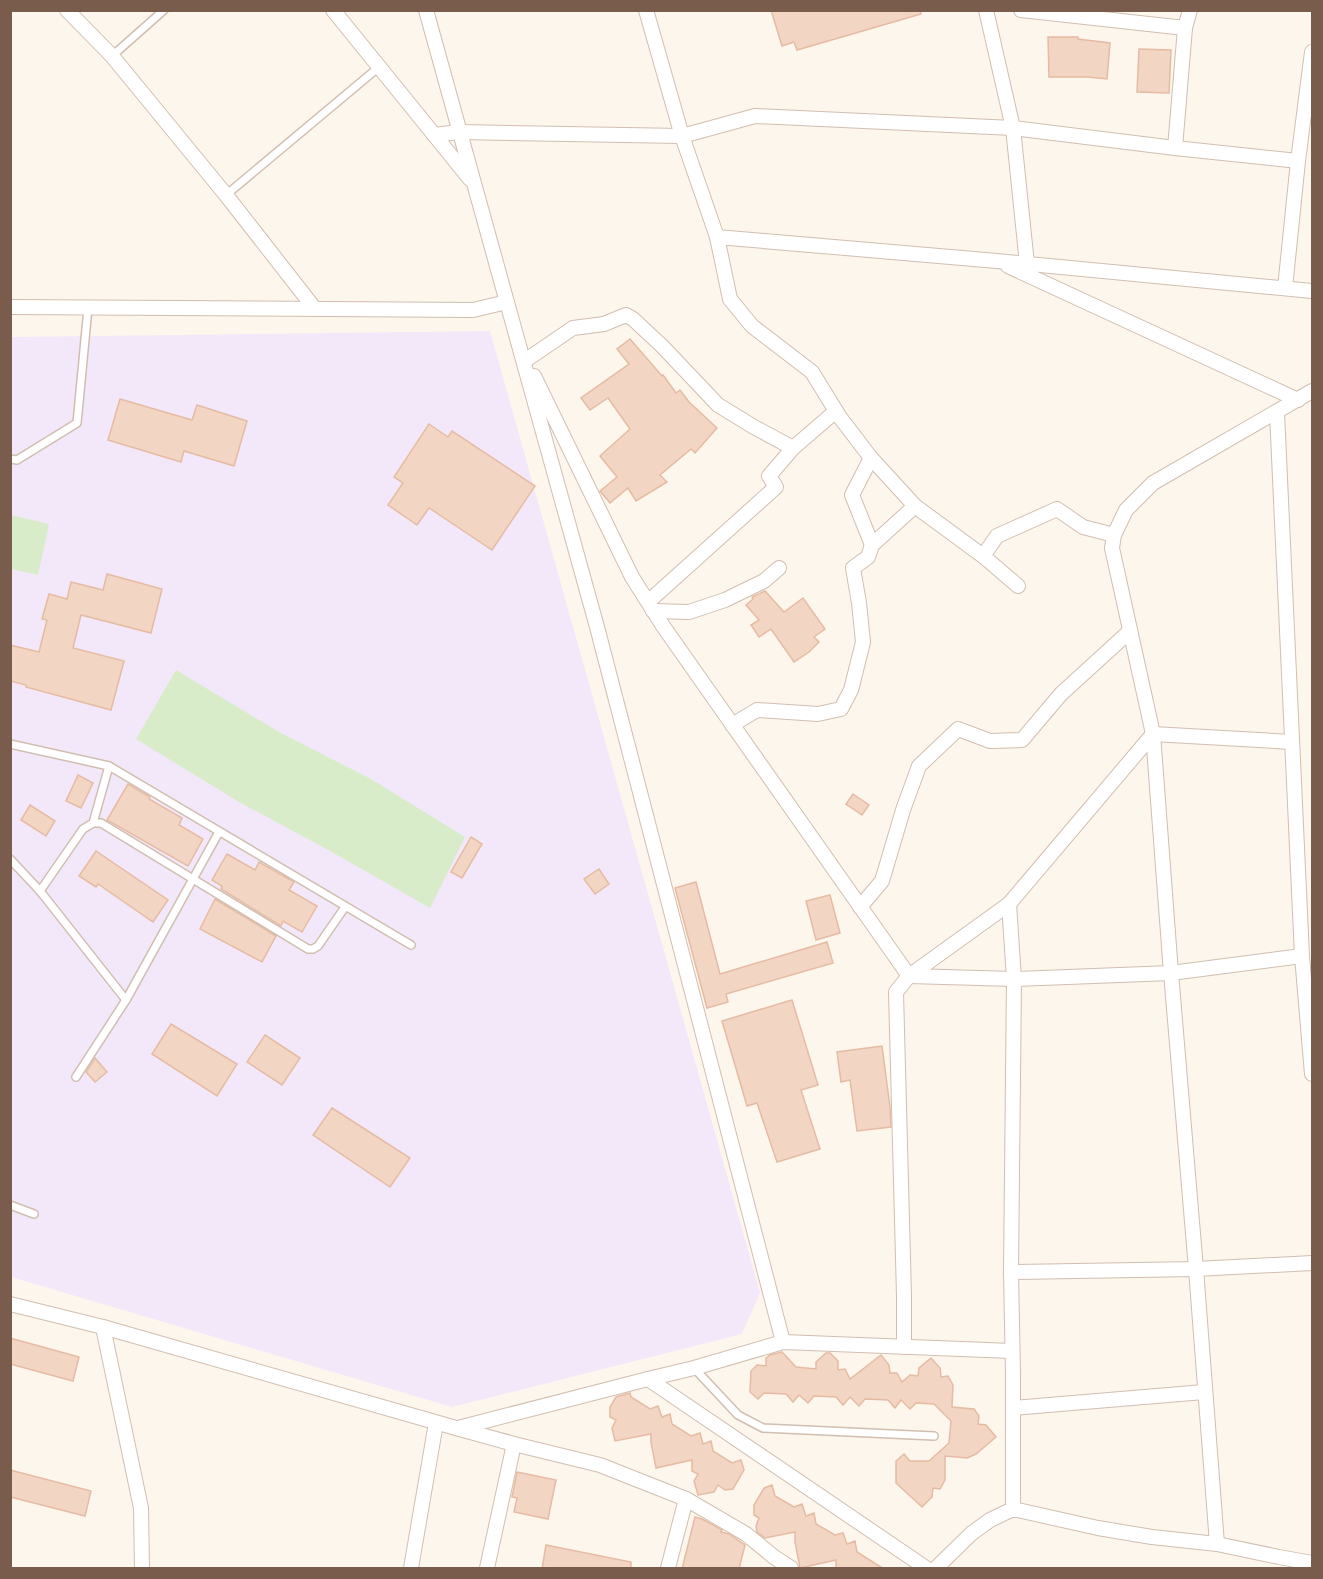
<svg xmlns="http://www.w3.org/2000/svg" width="1323" height="1579" font-family="Roboto,sans-serif">
<rect width="100%" height="100%" fill="#fdf6ec"/>
<!-- education -->
<path fill="#f3e8fa" d="M 490,331 L 760,1293 L 742,1334 L 452,1407 L 11,1277 L 10,337 Z"/>
<!-- green -->
<g fill="#d8ecc9">
<path d="M 11,515 L 49,524 L 38,575 L 11,569 Z"/>
<path d="M 176,670 L 279,732 L 371,779 L 465,837 L 430,908 L 332,852 L 239,802 L 136,739 Z"/>
</g>
<!-- building -->
<g fill="#f3d5c3" stroke="#e6bba3" stroke-width="1.5">
<path d="M 771,10 L 920,10 L 921,14 L 797,50 L 794,42 L 782,46 Z"/>
<path d="M 1048,37 L 1078,37 L 1078,39 L 1110,43 L 1107,79 L 1088,77 L 1049,77 Z"/>
<path d="M 1139,49 L 1171,50 L 1169,93 L 1137,92 Z"/>
<path d="M 630,339 L 662,376 L 663,375 L 676,393 L 680,390 L 689,402 L 717,428 L 695,453 L 691,449 L 660,475 L 667,482 L 636,501 L 628,488 L 610,503 L 600,491 L 617,477 L 600,456 L 630,429 L 608,398 L 590,410 L 581,398 L 629,364 L 617,349 Z"/>
<path d="M 120,399 L 192,420 L 197,405 L 247,421 L 234,466 L 184,451 L 181,462 L 108,440 Z"/>
<path d="M 429,424 L 448,437 L 452,431 L 535,486 L 492,550 L 429,508 L 417,525 L 388,505 L 403,483 L 394,477 Z"/>
<path d="M 107,574 L 162,589 L 151,633 L 81,615 L 73,648 L 124,661 L 111,710 L 26,687 L 26,685 L 10,681 L 10,645 L 39,652 L 47,620 L 42,619 L 49,594 L 67,599 L 71,582 L 103,590 Z"/>
<path d="M 765,591 L 784,612 L 803,598 L 825,629 L 814,637 L 819,642 L 809,652 L 794,662 L 771,629 L 759,637 L 751,625 L 759,620 L 746,605 L 753,599 L 752,597 Z"/>
<path d="M 78,775 L 93,783 L 81,808 L 66,801 Z"/>
<path d="M 128,784 L 150,797 L 149,799 L 182,818 L 179,825 L 203,839 L 188,866 L 107,820 Z"/>
<path d="M 853,794 L 869,805 L 862,815 L 846,804 Z"/>
<path d="M 30,805 L 55,821 L 46,836 L 21,820 Z"/>
<path d="M 471,837 L 482,844 L 462,878 L 451,872 Z"/>
<path d="M 96,851 L 168,900 L 153,922 L 98,884 L 96,887 L 79,876 Z"/>
<path d="M 227,854 L 255,870 L 259,862 L 294,882 L 289,890 L 317,906 L 302,932 L 283,921 L 281,926 L 221,889 L 222,886 L 212,880 Z"/>
<path d="M 599,869 L 609,884 L 595,894 L 584,879 Z"/>
<path d="M 696,882 L 720,974 L 827,942 L 833,963 L 726,994 L 728,1002 L 707,1008 L 675,888 Z"/>
<path d="M 830,895 L 840,933 L 816,940 L 806,901 Z"/>
<path d="M 215,899 L 276,936 L 262,962 L 200,929 Z"/>
<path d="M 792,1000 L 818,1085 L 801,1090 L 820,1149 L 777,1162 L 757,1103 L 747,1106 L 722,1021 Z"/>
<path d="M 171,1024 L 237,1064 L 217,1096 L 152,1054 Z"/>
<path d="M 265,1035 L 300,1058 L 282,1085 L 247,1062 Z"/>
<path d="M 882,1046 L 890,1107 L 891,1127 L 857,1131 L 850,1080 L 841,1082 L 837,1052 Z"/>
<path d="M 95,1058 L 107,1072 L 95,1082 L 86,1072 Z"/>
<path d="M 332,1108 L 410,1158 L 390,1187 L 313,1135 Z"/>
<path d="M 10,1338 L 79,1357 L 73,1381 L 10,1364 Z"/>
<path d="M 782,1352 L 796,1367 L 816,1369 L 816,1362 L 826,1353 L 830,1353 L 838,1361 L 838,1370 L 845,1369 L 850,1379 L 881,1355 L 889,1365 L 890,1373 L 897,1373 L 902,1382 L 910,1375 L 918,1376 L 919,1368 L 931,1358 L 940,1368 L 941,1377 L 948,1376 L 953,1385 L 952,1407 L 974,1409 L 979,1416 L 978,1424 L 986,1425 L 996,1437 L 976,1454 L 967,1458 L 945,1456 L 945,1480 L 940,1489 L 933,1488 L 932,1497 L 922,1507 L 896,1483 L 896,1461 L 904,1454 L 910,1461 L 929,1461 L 949,1443 L 951,1421 L 934,1404 L 916,1403 L 910,1409 L 901,1400 L 895,1408 L 888,1400 L 865,1399 L 859,1406 L 850,1397 L 843,1405 L 836,1397 L 814,1396 L 808,1403 L 799,1395 L 793,1402 L 786,1394 L 764,1393 L 758,1399 L 750,1392 L 751,1371 L 757,1365 L 766,1366 L 766,1358 L 770,1355 Z"/>
<path d="M 630,1393 L 631,1397 L 650,1409 L 658,1406 L 662,1417 L 670,1414 L 672,1424 L 691,1436 L 700,1433 L 703,1444 L 711,1441 L 713,1451 L 732,1463 L 741,1460 L 744,1470 L 733,1489 L 725,1490 L 718,1485 L 714,1492 L 698,1495 L 694,1481 L 698,1474 L 692,1471 L 692,1460 L 656,1468 L 651,1442 L 651,1434 L 615,1441 L 612,1428 L 616,1420 L 610,1417 L 610,1407 L 616,1397 Z"/>
<path d="M 10,1470 L 91,1491 L 85,1516 L 10,1497 Z"/>
<path d="M 517,1472 L 556,1480 L 548,1519 L 514,1512 L 517,1498 L 512,1497 Z"/>
<path d="M 772,1485 L 775,1496 L 794,1507 L 802,1504 L 806,1516 L 814,1513 L 816,1524 L 835,1535 L 843,1533 L 847,1544 L 855,1541 L 857,1552 L 884,1569 L 836,1569 L 836,1560 L 800,1568 L 795,1542 L 795,1532 L 765,1538 L 757,1532 L 756,1526 L 759,1518 L 754,1515 L 754,1505 L 764,1488 Z"/>
<path d="M 695,1517 L 702,1519 L 722,1530 L 721,1532 L 729,1534 L 745,1545 L 739,1569 L 682,1569 Z"/>
<path d="M 546,1545 L 631,1562 L 631,1569 L 542,1569 Z"/>
</g>
<g fill="none" stroke-linecap="round" stroke-linejoin="round">
<!-- lane casing -->
<g stroke="#d1beb0" stroke-width="10">
<g id="lane">
<path d="M 112,56 L 164,10"/>
<path d="M 226,195 L 379,67"/>
<path d="M 10,459 L 17,460 L 77,423 L 88,308"/>
<path d="M 10,744 L 109,766 L 411,945"/>
<path d="M 93,823 L 109,766"/>
<path d="M 10,859 L 40,891 L 126,1000"/>
<path d="M 40,891 L 83,829 L 93,823 L 101,823 L 308,949 L 313,949 L 318,946 L 345,907"/>
<path d="M 76,1077 L 126,1000 L 219,832"/>
<path d="M 10,1205 L 34,1214"/>
<path d="M 694,1368 L 738,1415 L 763,1428 L 934,1436"/>
</g>
</g>
<!-- street casing -->
<g stroke="#d1beb0" stroke-width="16">
<g id="street">
<path d="M 67,10 L 112,56 L 226,195 L 315,309"/>
<path d="M 333,10 L 470,179"/>
<path d="M 426,10 L 597,627 L 783,1342"/>
<path d="M 646,10 L 682,136 L 717,237 L 730,299 L 752,326 L 812,372 L 839,416 L 871,458 L 915,506 L 983,556 L 1018,586"/>
<path d="M 986,10 L 1013,128 L 1027,264"/>
<path d="M 1021,10 L 1185,28"/>
<path d="M 434,135 L 459,132 L 682,136 L 755,116 L 1013,128 L 1175,148 L 1298,161"/>
<path d="M 1175,148 L 1185,28 L 1190,10"/>
<path d="M 717,237 L 997,261 L 1312,291"/>
<path d="M 1008,266 L 1298,400"/>
<path d="M 1285,288 L 1298,161 L 1312,52"/>
<path d="M 10,307 L 473,310 L 507,302"/>
<path d="M 526,360 L 573,328 L 604,324 L 626,315 L 633,319 L 662,346 L 718,405 L 754,427 L 793,448 L 836,411"/>
<path d="M 534,376 L 632,577 L 663,626 L 909,976"/>
<path d="M 1277,413 L 1302,956 L 1312,1074"/>
<path d="M 871,458 L 852,495 L 872,545"/>
<path d="M 983,556 L 997,536 L 1057,509 L 1083,527 L 1114,535"/>
<path d="M 648,602 L 776,487 L 769,476 L 793,448"/>
<path d="M 653,611 L 689,612 L 725,600 L 764,581 L 779,568"/>
<path d="M 732,725 L 757,710 L 818,714 L 841,709 L 851,690 L 863,642 L 859,603 L 853,568 L 868,557 L 872,545 L 915,506"/>
<path d="M 1009,904 L 1014,979 L 1011,1272 L 1013,1374 L 1013,1509"/>
<path d="M 860,907 L 882,881 L 903,810 L 919,766 L 958,729 L 990,741 L 1022,740 L 1061,694 L 1130,631"/>
<path d="M 909,976 L 1014,979 L 1171,973 L 1302,956"/>
<path d="M 1011,1272 L 1196,1269 L 1312,1263"/>
<path d="M 10,1304 L 103,1327 L 456,1428 L 514,1444 L 600,1465 L 686,1499 L 746,1534 L 774,1557 L 791,1568"/>
<path d="M 103,1327 L 141,1508 L 142,1568"/>
<path d="M 904,1347 L 904,1296 L 896,992 L 909,976 L 1009,904 L 1153,734 L 1292,742"/>
<path d="M 648,1379 L 926,1568"/>
<path d="M 1013,1408 L 1204,1392"/>
<path d="M 458,1428 L 648,1379 L 694,1368 L 783,1342 L 1012,1351"/>
<path d="M 1217,1544 L 1196,1269 L 1171,973 L 1153,734 L 1112,548 L 1114,535 L 1126,510 L 1153,483 L 1312,391"/>
<path d="M 411,1568 L 436,1423"/>
<path d="M 487,1568 L 514,1444"/>
<path d="M 668,1568 L 686,1499"/>
<path d="M 936,1568 L 972,1533 L 990,1520 L 1013,1509 L 1098,1528 L 1152,1537 L 1217,1544 L 1279,1557 L 1312,1563"/>
</g>
</g>
<!-- lane -->
<use href="#lane" stroke="#fff" stroke-width="7"/>
<!-- street -->
<use href="#street" stroke="#fff" stroke-width="14"/>
</g>
<!-- border -->
<rect width="1323" height="1579" fill="none" stroke="#7a5c4d" stroke-width="24"/>
</svg>
